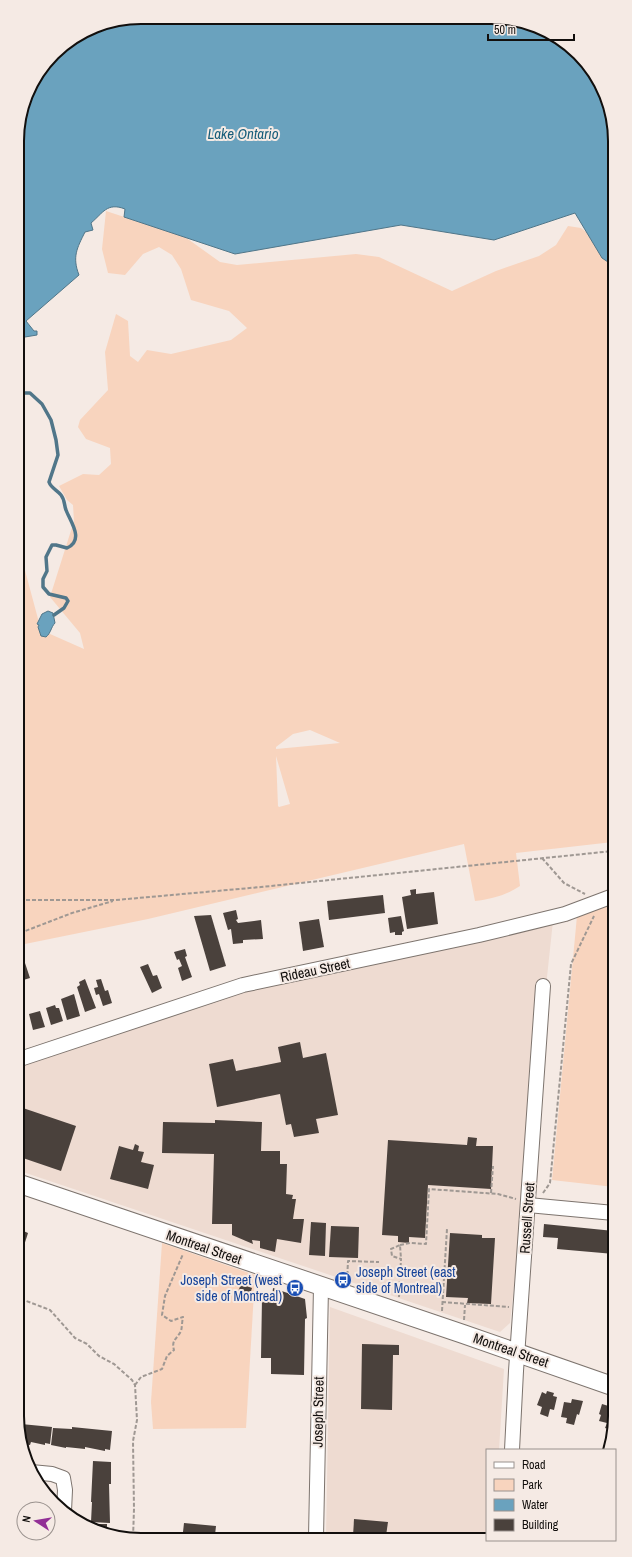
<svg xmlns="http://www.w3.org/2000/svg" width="632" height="1557" font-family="'Archivo Narrow',sans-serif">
<rect width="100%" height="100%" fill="#f5eae4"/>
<!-- built -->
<g fill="#eedbd1">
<path d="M 553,921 L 510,1323 L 500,1332 L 20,1171 L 20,1065 L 117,1029 L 270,984 Z"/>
<path d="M 330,1307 L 504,1369 L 499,1450 L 487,1450 L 487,1536 L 326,1537 Z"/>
</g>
<!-- green -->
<g fill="#f8d4be" fill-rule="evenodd">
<path d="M 106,211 L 185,237 L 220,262 L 237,265 L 356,254 L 379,257 L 452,291 L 496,271 L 539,256 L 556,245 L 568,226 L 581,228 L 611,251 L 613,842 L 516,853 L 520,886 C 507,895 491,899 475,901 L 464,844 L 148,919 L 20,945 L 19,548 L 41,630 L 84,649 L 80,633 L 50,597 L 74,521 L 73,505 L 67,500 L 59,486 L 83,474 L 99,475 L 111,464 L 110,448 L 86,439 L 78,427 L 80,420 L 108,390 L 105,352 L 116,314 L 128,321 L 130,356 L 138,362 L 147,350 L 171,354 L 231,340 L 247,328 L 229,311 L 191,300 L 181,269 L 172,255 L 159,247 L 143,254 L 125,275 L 108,273 L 102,249 ZM 310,730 L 340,743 L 276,749 L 276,747 L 293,734 ZM 276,756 L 290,804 L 279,807 L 278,806 Z"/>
<path d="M 613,905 L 614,1187 L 552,1180 L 577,916 Z"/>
<path d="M 162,1243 L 255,1275 L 246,1428 L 153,1429 L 151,1402 Z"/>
</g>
<!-- water -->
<g fill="#6aa2be" stroke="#507689">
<path d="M 141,17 L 515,19 L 573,48 L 598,79 L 611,109 L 611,264 L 602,258 L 575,213 L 494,240 L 401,225 L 235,254 L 124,217 L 125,209 C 107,202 103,213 91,223 L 93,230 L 85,232 C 77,248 72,257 79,275 L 26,321 L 34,331 L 37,331 L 37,335 L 19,338 L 18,337 L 17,132 L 30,86 L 59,48 L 94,26 Z"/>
<path d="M 48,611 L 53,613 L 55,623 C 51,627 51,633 46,637 L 41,636 L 38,627 L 39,625 L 37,624 L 42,614 Z"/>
</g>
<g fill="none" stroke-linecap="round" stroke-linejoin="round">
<!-- stream -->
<path stroke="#507689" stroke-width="3.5" d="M 18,393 L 30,393 L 42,404 L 51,420 L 56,440 L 58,455 L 49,482 C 51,488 57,490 61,495 C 65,500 64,505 66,510 C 70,521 85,540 67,548 L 56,545 L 52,545 L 46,557 L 47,571 L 43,579 L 43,587 L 49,594 L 66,598 L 68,601 L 64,608 L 54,615"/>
</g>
<!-- building -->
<g fill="#4a413c">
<path d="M 416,889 L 416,894 L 434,892 L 438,924 L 407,929 L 402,897 L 411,895 L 410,890 Z"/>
<path d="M 383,895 L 385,913 L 329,920 L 327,901 Z"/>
<path d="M 236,910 L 238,919 L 236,920 L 238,923 L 261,920 L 263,939 L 243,940 L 243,943 L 233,944 L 231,929 L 228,930 L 223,913 Z"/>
<path d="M 211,915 L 226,966 L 210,971 L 194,916 Z"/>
<path d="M 401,916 L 404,931 L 402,932 L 402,935 L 395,935 L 395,932 L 390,933 L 388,918 Z"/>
<path d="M 319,919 L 324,947 L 303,951 L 299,922 Z"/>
<path d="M 185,949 L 187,956 L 185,957 L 192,977 L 182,981 L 178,968 L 182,966 L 179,959 L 177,960 L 174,952 Z"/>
<path d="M 25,963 L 30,978 L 20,981 L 20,965 Z"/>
<path d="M 148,964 L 153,976 L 157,975 L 162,988 L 152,993 L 140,967 Z"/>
<path d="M 85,979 L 96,1008 L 85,1012 L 77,987 L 80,985 L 79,982 Z"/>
<path d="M 101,979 L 105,991 L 108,990 L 112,1003 L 103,1006 L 99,994 L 96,995 L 94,988 L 98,987 L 96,980 Z"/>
<path d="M 74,994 L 80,1016 L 67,1020 L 61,999 Z"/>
<path d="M 55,1005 L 56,1008 L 59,1008 L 63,1021 L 51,1025 L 46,1008 Z"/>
<path d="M 40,1011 L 45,1027 L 33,1030 L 29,1014 Z"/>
<path d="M 300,1042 L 303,1058 L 326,1053 L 338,1115 L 316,1119 L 319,1133 L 294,1137 L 291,1124 L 286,1125 L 280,1094 L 217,1107 L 209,1064 L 233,1059 L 236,1071 L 281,1062 L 278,1047 Z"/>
<path d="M 20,1107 L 76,1126 L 61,1171 L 20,1157 Z"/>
<path d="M 215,1120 L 262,1122 L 261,1151 L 280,1151 L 280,1164 L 287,1164 L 286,1194 L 293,1195 L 292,1199 L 296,1199 L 293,1219 L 304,1219 L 301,1243 L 277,1239 L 275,1252 L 260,1248 L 260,1241 L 252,1240 L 253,1244 L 232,1235 L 232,1224 L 212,1224 L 214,1154 L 162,1153 L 163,1122 L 215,1123 Z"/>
<path d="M 468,1137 L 477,1138 L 476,1146 L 493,1146 L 491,1189 L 428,1185 L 425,1238 L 409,1237 L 409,1243 L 398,1242 L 398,1236 L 382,1235 L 388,1140 L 467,1145 Z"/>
<path d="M 135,1144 L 139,1146 L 138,1151 L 144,1152 L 141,1162 L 154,1165 L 148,1189 L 110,1179 L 119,1146 L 133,1150 Z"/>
<path d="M 311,1222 L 326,1223 L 325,1256 L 309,1255 Z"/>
<path d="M 544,1224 L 614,1231 L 614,1254 L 557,1249 L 558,1238 L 543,1237 Z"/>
<path d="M 331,1226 L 359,1227 L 358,1258 L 329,1257 Z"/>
<path d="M 21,1230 L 28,1233 L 21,1255 Z"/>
<path d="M 450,1233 L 482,1235 L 482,1238 L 495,1238 L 491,1304 L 467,1303 L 468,1298 L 446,1297 Z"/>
<path d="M 241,1284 L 252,1288 L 248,1301 L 236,1297 Z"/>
<path d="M 273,1288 L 305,1299 L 307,1318 L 305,1319 L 304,1375 L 271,1374 L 271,1358 L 261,1358 L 262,1298 L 272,1298 Z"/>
<path d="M 362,1344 L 399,1345 L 399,1355 L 393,1355 L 392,1410 L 361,1409 Z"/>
<path d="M 547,1391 L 554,1393 L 553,1396 L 557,1397 L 554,1410 L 550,1409 L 548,1417 L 540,1414 L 542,1407 L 537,1405 L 542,1392 L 546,1394 Z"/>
<path d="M 572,1399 L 583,1401 L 579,1415 L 577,1414 L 574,1425 L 566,1423 L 567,1418 L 561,1417 L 564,1402 L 571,1403 Z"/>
<path d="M 602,1404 L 615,1408 L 613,1415 L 615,1415 L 615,1419 L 612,1430 L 605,1428 L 607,1423 L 599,1421 L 601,1415 L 599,1414 Z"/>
<path d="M 21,1424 L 52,1427 L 50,1444 L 45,1443 L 45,1445 L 31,1442 L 30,1445 L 21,1444 Z"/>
<path d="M 72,1427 L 112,1431 L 110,1450 L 105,1449 L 105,1451 L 85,1447 L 85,1449 L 66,1447 L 66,1448 L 51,1445 L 53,1428 L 72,1429 Z"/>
<path d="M 93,1461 L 111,1462 L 111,1484 L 109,1484 L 110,1523 L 91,1522 L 92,1502 L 91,1502 Z"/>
<path d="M 354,1519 L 388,1522 L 386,1536 L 353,1537 Z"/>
<path d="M 184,1523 L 216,1526 L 215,1535 L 213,1535 L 212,1537 L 185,1537 L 185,1532 L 183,1532 Z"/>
<path d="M 89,1524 L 107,1524 L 107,1533 Z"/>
</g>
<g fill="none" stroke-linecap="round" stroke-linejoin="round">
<!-- minor casing -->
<g stroke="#7d746e" stroke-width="16">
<g id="minor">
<path d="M 20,1059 L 243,985 L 479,935 L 565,914 L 613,896"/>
<path d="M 528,1205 L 614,1213"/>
<path d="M 512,1450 L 516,1371 L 543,986"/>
<path d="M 31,1472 L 52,1474 L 63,1478 L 65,1490 L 64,1511"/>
<path d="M 316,1537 L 321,1287"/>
</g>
</g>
<!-- major casing -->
<g stroke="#7d746e" stroke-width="20">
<path id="major" d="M 20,1184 L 463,1334 L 615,1387"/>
</g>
<!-- path -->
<g stroke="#9f9893" stroke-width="2" stroke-dasharray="4 2" stroke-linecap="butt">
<path d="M 542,858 L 564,883 L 585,894"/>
<path d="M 20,900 L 116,900 L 261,887 L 613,851"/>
<path d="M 20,933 L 72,913 L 113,901"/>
<path d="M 491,1193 L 493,1166"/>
<path d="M 543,1193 L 550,1183 L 571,964 L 594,916"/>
<path d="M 400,1245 L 410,1243 L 426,1244 L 429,1189 L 498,1194 L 516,1199"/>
<path d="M 347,1281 L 348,1261 L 379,1262"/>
<path d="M 399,1297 L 401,1259 L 392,1256 L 391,1249 L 400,1245 L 401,1259"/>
<path d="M 21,1299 L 50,1310 L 75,1338 L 87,1344 L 99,1356 L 114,1364 L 132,1380 L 135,1385 L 137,1420 L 133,1441 L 134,1509 L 133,1538"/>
<path d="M 442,1302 L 509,1307"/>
<path d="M 442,1311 L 447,1229"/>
<path d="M 464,1320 L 465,1305"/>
<path d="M 135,1385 L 141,1377 L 162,1369 L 167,1356 L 174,1350 C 171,1340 177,1339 181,1331 C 182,1328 182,1321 183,1317 L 171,1321 L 162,1315 L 165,1296 L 183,1254"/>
</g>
<!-- minor -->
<use href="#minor" stroke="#fff" stroke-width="14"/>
<!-- major -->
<use href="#major" stroke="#fff" stroke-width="18"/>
</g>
<!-- icons -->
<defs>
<g id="bus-disc" transform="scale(0.9)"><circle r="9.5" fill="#1a4fb4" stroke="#f5eae4"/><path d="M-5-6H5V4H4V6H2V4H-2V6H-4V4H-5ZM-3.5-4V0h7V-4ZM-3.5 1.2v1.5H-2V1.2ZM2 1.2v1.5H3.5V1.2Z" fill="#fff"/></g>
</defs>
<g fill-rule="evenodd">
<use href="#bus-disc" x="343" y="1280"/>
<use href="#bus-disc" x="295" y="1288"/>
</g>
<g text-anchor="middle" stroke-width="4" stroke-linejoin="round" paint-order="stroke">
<!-- street labels -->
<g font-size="14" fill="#120f0d" stroke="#f5eae4">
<text transform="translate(315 970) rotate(-12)" y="5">Rideau Street</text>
<text transform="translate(527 1218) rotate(-86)" y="5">Russell Street</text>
<text transform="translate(204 1247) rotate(19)" y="5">Montreal Street</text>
<text transform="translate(511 1350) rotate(19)" y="5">Montreal Street</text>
<text transform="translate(318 1412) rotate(-89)" y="5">Joseph Street</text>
</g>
<!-- transit labels -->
<g font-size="14" fill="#164399" stroke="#f5eae4" text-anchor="start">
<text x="356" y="1277">Joseph Street (east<tspan x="356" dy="16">side of Montreal)</tspan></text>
<text x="282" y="1285" text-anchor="end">Joseph Street (west<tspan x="282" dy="16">side of Montreal)</tspan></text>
</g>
<!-- water labels -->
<g font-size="15" font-style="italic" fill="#175d7a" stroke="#f5eae4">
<text x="243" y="139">Lake Ontario</text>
</g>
</g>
<!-- crop -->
<path d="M0 0H632V1557H0ZM141 24H491A117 117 0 0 1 608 141V1416A117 117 0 0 1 491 1533H141A117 117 0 0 1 24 1416V141A117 117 0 0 1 141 24Z" fill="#f5eae4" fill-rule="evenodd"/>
<path fill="none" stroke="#120f0d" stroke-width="2" d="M141 24H491A117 117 0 0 1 608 141V1416A117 117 0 0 1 491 1533H141A117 117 0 0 1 24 1416V141A117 117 0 0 1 141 24Z"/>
<!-- legend -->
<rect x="486" y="1449" width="130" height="92" fill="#f5eae4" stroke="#9a928e"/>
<rect x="494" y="1462" width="20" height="6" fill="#ffffff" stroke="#9a928e"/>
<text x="522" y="1469" font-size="12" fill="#120f0d">Road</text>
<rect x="494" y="1479" width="20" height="12" fill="#f8d4be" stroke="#9a928e"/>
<text x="522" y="1489" font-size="12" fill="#120f0d">Park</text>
<rect x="494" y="1499" width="20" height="12" fill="#6aa2be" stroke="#9a928e"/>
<text x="522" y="1509" font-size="12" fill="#120f0d">Water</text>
<rect x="494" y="1519" width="20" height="12" fill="#4a413c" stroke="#9a928e"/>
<text x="522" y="1529" font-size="12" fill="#120f0d">Building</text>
<!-- north arrow -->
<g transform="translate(36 1521) rotate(282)"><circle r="19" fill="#f5eae4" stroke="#9a928e"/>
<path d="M0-3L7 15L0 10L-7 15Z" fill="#922f96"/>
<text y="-6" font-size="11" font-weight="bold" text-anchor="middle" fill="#120f0d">N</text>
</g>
<!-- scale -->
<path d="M488 34v6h86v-6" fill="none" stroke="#120f0d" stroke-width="2"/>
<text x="494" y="34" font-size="12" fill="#120f0d" stroke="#f5eae4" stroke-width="3" paint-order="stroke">50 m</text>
</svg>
